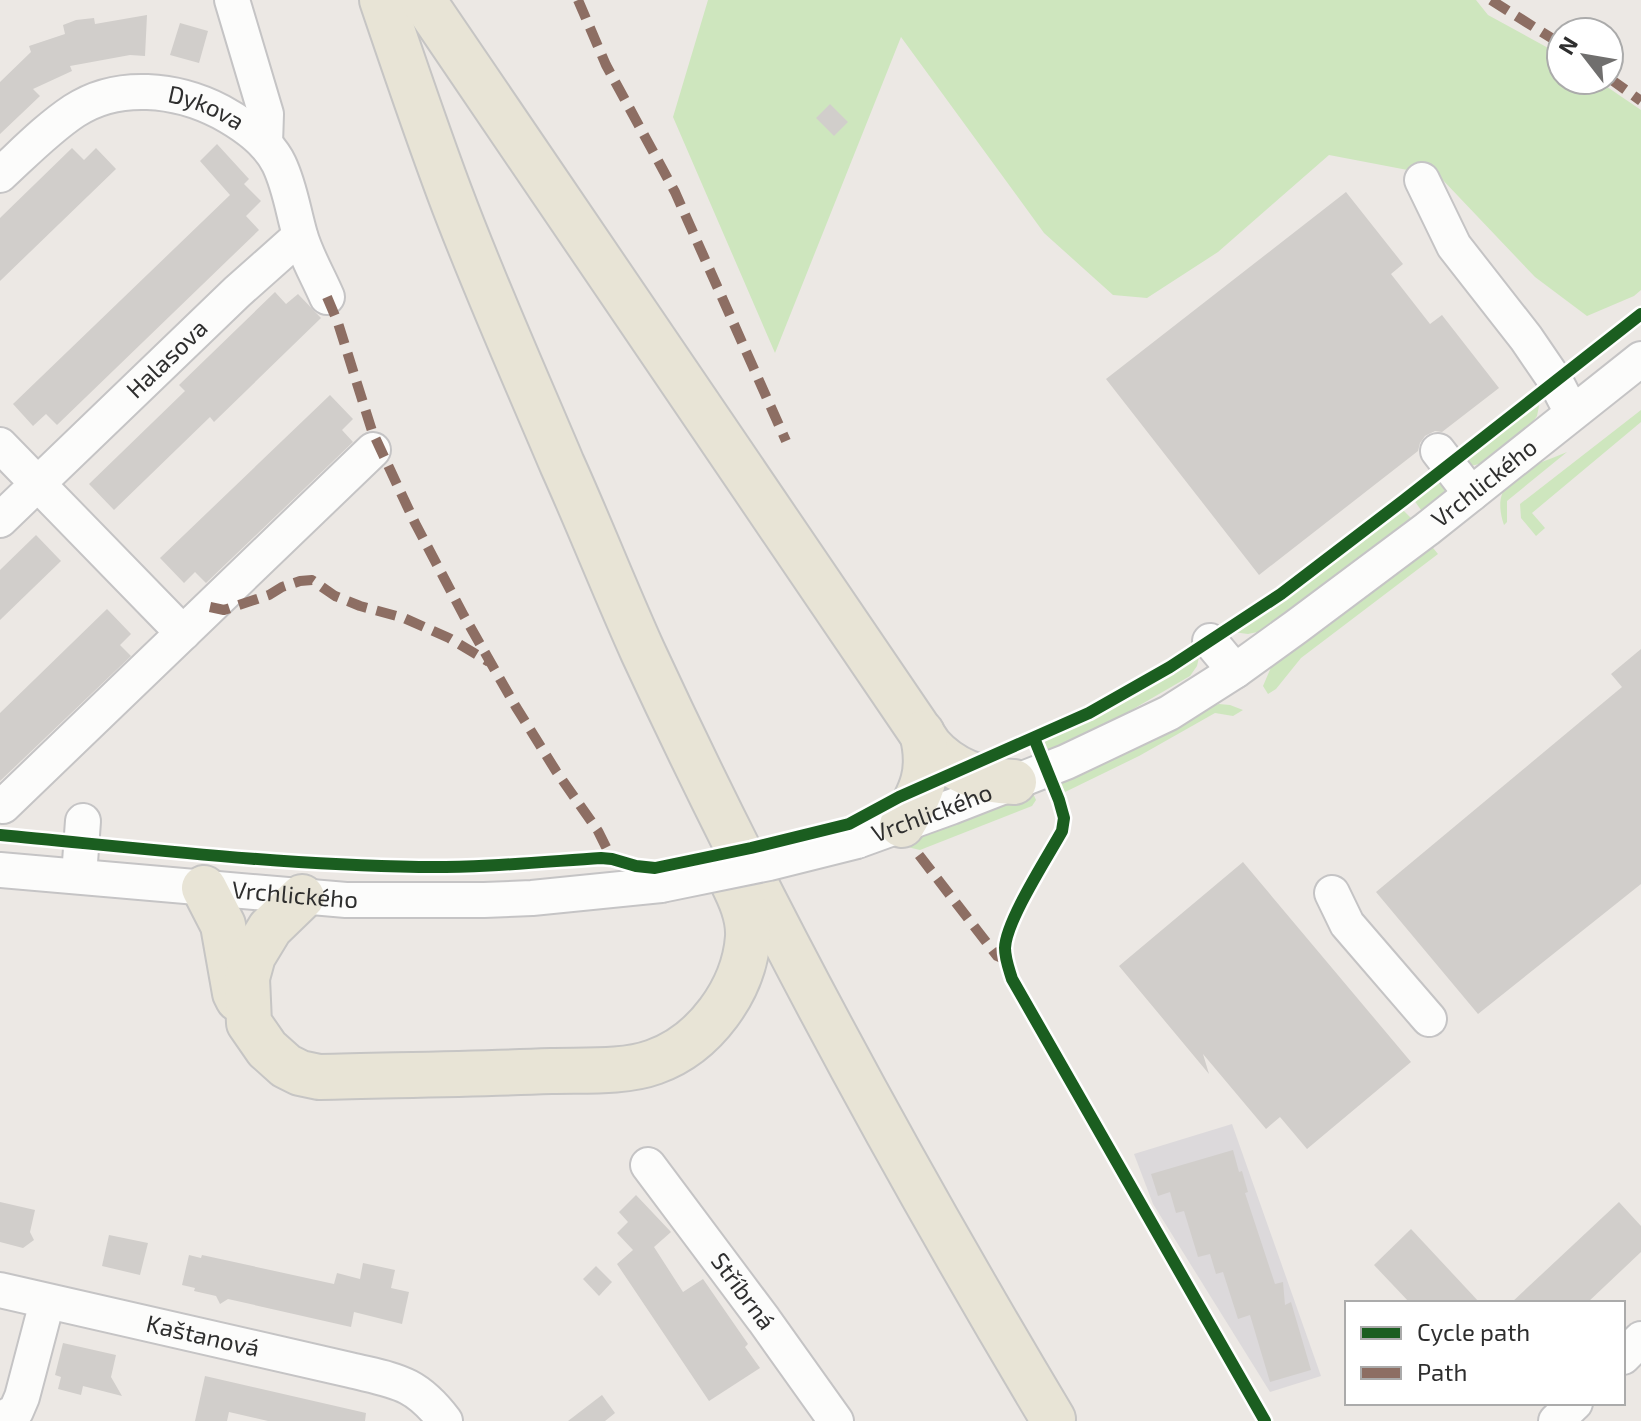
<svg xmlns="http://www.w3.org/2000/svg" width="1641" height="1421" font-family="'Exo 2',sans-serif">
<rect width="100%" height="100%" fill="#ece8e4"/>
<!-- industrial -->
<path fill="#dcd9db" d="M 1232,1124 L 1321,1376 L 1270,1392 L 1153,1204 L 1134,1154 Z"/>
<!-- green -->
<g fill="#cee6be">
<path d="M 708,0 L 1476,0 L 1488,15 L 1561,55 L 1561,80 L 1597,80 L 1641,110 L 1641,290 L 1634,296 L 1587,316 L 1535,277 L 1439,176 L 1329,155 L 1218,252 L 1147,298 L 1113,295 L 1044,233 L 901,37 L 775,353 L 673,117 Z"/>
<path d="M 1540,401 L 1537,416 L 1531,424 L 1479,464 L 1467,467 L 1460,463 Z"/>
<path d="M 1641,410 L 1641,422 L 1532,513 L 1545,528 L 1536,536 L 1521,518 L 1520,504 Z"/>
<path d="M 1567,452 L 1507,501 L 1507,522 L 1504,525 C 1487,476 1532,467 1567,452 Z"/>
<path d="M 1445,475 L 1447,490 L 1421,510 L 1414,500 Z"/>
<path d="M 1401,508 L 1411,518 L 1262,631 L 1248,634 L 1233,632 L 1316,574 Z"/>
<path d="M 1429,543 L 1438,554 L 1301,658 L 1276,689 L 1268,694 L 1263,686 L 1272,665 L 1330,625 L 1375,590 Z"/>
<path d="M 1200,653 L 1197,666 L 1190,676 L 1104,726 L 1046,752 L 1043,746 L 1046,736 L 1119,701 Z"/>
<path d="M 1219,704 L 1230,705 L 1243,710 L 1233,716 L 1215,713 L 1139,756 L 1063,793 L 1058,780 L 1204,709 Z"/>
<path d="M 1032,791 L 1036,800 L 1032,806 L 920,850 L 895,844 Z"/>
</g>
<!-- building -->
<g fill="#d1cecb">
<path d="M 147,15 L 145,56 L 130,55 L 70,66 L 72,71 L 33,89 L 40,96 L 0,134 L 0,82 L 31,52 L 29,46 L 65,34 L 63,25 L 76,20 L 94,18 L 95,24 Z"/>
<path d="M 180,23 L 208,31 L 199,63 L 170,55 Z"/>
<path d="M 830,104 L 848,122 L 834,136 L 816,118 Z"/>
<path d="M 217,144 L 249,179 L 244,184 L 261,201 L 246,216 L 259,230 L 57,425 L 46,414 L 33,426 L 13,404 L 230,195 L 200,161 Z"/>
<path d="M 72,148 L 84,160 L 96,148 L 116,169 L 0,281 L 0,218 Z"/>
<path d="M 1346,192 L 1403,264 L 1391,274 L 1430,324 L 1442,315 L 1499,388 L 1442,432 L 1435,431 L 1425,436 L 1420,443 L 1418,451 L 1259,575 L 1106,379 Z"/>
<path d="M 275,292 L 286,304 L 298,294 L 321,318 L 214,422 L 210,417 L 114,510 L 89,484 L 185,391 L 179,385 Z"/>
<path d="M 330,395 L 353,419 L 342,430 L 353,442 L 206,583 L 195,572 L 184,583 L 160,558 Z"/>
<path d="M 36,535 L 61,561 L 0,620 L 0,570 Z"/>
<path d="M 107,609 L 131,634 L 120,645 L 131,656 L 0,781 L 0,713 Z"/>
<path d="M 1641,649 L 1641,884 L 1478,1014 L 1376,892 L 1622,687 L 1611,674 Z"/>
<path d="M 1243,862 L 1411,1062 L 1307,1149 L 1280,1117 L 1266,1129 L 1203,1054 L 1209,1074 L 1119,966 Z"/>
<path d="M 1233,1150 L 1239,1172 L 1242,1171 L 1248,1192 L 1245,1193 L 1275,1284 L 1283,1282 L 1285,1305 L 1291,1302 L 1311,1370 L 1270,1382 L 1250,1315 L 1238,1319 L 1223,1272 L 1216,1274 L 1210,1254 L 1198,1257 L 1184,1211 L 1176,1213 L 1170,1192 L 1158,1196 L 1151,1174 Z"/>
<path d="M 636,1195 L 671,1232 L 654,1247 L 683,1292 L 703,1279 L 748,1344 L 745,1347 L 760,1368 L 709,1401 L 617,1264 L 633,1250 L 617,1233 L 628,1222 L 619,1212 Z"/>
<path d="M 0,1202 L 35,1210 L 30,1232 L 34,1240 L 23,1248 L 0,1242 Z"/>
<path d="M 1619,1202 L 1641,1226 L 1641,1252 L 1587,1303 L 1511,1303 Z"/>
<path d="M 1411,1229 L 1480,1303 L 1410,1303 L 1374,1265 Z"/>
<path d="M 109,1235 L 148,1243 L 140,1275 L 102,1266 Z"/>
<path d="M 189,1255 L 201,1258 L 202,1255 L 334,1284 L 337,1273 L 360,1279 L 363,1263 L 395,1270 L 391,1288 L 409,1292 L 402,1324 L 354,1312 L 351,1327 L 228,1299 L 220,1304 L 216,1296 L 194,1291 L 195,1288 L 182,1285 Z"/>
<path d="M 596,1266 L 612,1282 L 599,1296 L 583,1279 Z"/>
<path d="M 63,1343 L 116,1355 L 111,1377 L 122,1396 L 83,1386 L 81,1395 L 58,1389 L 61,1377 L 55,1375 Z"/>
<path d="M 205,1376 L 366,1413 L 365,1421 L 268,1421 L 229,1412 L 227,1421 L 195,1421 Z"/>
<path d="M 602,1395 L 615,1413 L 605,1421 L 568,1421 Z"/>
</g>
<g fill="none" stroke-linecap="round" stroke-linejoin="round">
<!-- minor casing -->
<g stroke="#c5c4c5" stroke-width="38">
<g id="minor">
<path d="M 232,0 L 266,114 L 265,144"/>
<path id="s1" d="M 0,175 C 24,153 47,129 74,111 C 118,82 177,89 221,112 C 243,124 268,141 279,164 C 290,187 293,211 300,235 C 306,256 318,276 327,297"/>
<path d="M 1422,180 L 1454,246 L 1526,338 L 1556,382 L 1572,413"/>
<path d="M 0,445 L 183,633"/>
<path d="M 1438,451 L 1471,494"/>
<path id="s2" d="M 0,520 L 237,292 L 300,236"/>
<path d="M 1210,641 L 1235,671"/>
<path d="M 3,806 L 373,450"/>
<path id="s3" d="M 857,841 L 951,807 L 1066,762 L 1169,713 L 1235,671 L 1296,627 L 1427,529 L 1641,359"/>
<path id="s4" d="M 0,870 L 346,900 L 484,900 L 532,898 L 661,885"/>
<path d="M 79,876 L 83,821"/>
<path d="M 1332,893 L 1347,924 L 1429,1019"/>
<path id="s5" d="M 648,1165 L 764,1320 L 836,1421"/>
<path id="s6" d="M 0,1290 L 350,1370 C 395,1381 415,1381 445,1421"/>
<path d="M 1623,1357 L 1641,1339"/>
<path d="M 0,1420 L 16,1411 L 22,1397 L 47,1302"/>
<path d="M 1556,1421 L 1575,1403"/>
</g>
</g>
<!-- major casing -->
<g stroke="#c6c5c4" stroke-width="48">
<g id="major">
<path d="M 382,0 C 404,65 426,130 450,194 C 484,285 524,374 562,464 C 590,526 615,590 643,652 C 765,916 904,1170 1053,1419"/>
<path d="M 423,0 L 930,746 C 952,771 981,781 1014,782"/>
<path d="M 902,825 C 922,792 932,771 922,733"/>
<path d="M 204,888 L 223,925 L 235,993 L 238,999"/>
<path d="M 302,897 L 270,928 L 253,956 L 247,978 L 249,1023 L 267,1049 L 286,1066 L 300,1073 L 319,1077 C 397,1075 474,1074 551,1071 C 583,1070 624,1073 654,1062 C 705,1044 744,990 748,937 C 749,916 740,897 731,879"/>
</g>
</g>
<!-- minor -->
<use href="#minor" stroke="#fcfcfb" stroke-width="34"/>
<!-- major -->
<use href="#major" stroke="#e8e4d6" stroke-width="44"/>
<!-- minor-bridge casing -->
<g stroke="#c5c4c5" stroke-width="38" stroke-linecap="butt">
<path id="minor-bridge" d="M 661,885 L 769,863 L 857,841"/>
</g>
<!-- minor-bridge -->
<use href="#minor-bridge" stroke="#fcfcfb" stroke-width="34"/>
<!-- quiet -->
<g stroke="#8d6e63" stroke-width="10" stroke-dasharray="20 10" stroke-linecap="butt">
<path d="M 578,0 L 606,65 L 675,192 L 786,441"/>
<path d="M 1491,0 L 1561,44"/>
<path d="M 1609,78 L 1641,101"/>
<path d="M 327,297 L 338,323 L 372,431 L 415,523 L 464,616 L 516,707 L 556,771 L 598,831 L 612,859"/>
<path d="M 210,607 L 224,610 L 269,595 L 282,587 L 300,581 L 312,580 L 335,596 L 360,606 L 404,618 L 449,638 L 489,662"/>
<path d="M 919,855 L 997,956 L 1006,960"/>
</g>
<!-- cycleway casing -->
<g stroke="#fff" stroke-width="17">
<g id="cycleway">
<path d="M 1034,738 L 1059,800 L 1064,818 L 1062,831 C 1047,858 1006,921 1005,948 C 1005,959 1009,969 1012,979 L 1265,1421"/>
<path d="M 0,835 C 139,848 279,865 419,867 C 479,868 540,862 601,858 L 612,859 L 636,866 L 655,868 L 751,848 L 849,824 L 899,797 L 1089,713 L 1170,667 L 1281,594 L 1404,500 L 1641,314"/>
</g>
</g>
<!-- cycleway -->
<use href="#cycleway" stroke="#1b5e20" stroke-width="12"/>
</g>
<g text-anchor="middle" stroke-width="6" stroke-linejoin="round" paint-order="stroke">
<!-- street labels -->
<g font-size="24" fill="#2e2e2e" stroke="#fff">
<text dy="8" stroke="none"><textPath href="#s1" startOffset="236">Dykova</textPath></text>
<text dy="8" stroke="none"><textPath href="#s2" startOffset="232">Halasova</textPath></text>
<text dy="8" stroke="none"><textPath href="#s3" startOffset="728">Vrchlického</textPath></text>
<text dy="8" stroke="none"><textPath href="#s3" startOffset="80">Vrchlického</textPath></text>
<text dy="8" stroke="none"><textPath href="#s4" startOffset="296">Vrchlického</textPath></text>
<text dy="8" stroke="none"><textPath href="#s5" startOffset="158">Stříbrná</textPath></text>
<text dy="8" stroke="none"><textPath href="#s6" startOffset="208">Kaštanová</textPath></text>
</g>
</g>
<!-- legend -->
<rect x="1345" y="1301" width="280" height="104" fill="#ffffff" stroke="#ababab" stroke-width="2"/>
<rect x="1361" y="1327" width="40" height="12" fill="#1b5e20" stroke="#ababab" stroke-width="2"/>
<text x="1417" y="1341" font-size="24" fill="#2e2e2e">Cycle path</text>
<rect x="1361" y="1367" width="40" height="12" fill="#8d6e63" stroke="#ababab" stroke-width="2"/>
<text x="1417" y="1381" font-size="24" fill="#2e2e2e">Path</text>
<!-- north arrow -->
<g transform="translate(1585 56) rotate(301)"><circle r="38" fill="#ffffff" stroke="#ababab" stroke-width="2"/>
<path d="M0-6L14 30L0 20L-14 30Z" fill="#706f6e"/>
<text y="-12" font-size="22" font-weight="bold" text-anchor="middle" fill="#2e2e2e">N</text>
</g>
</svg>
